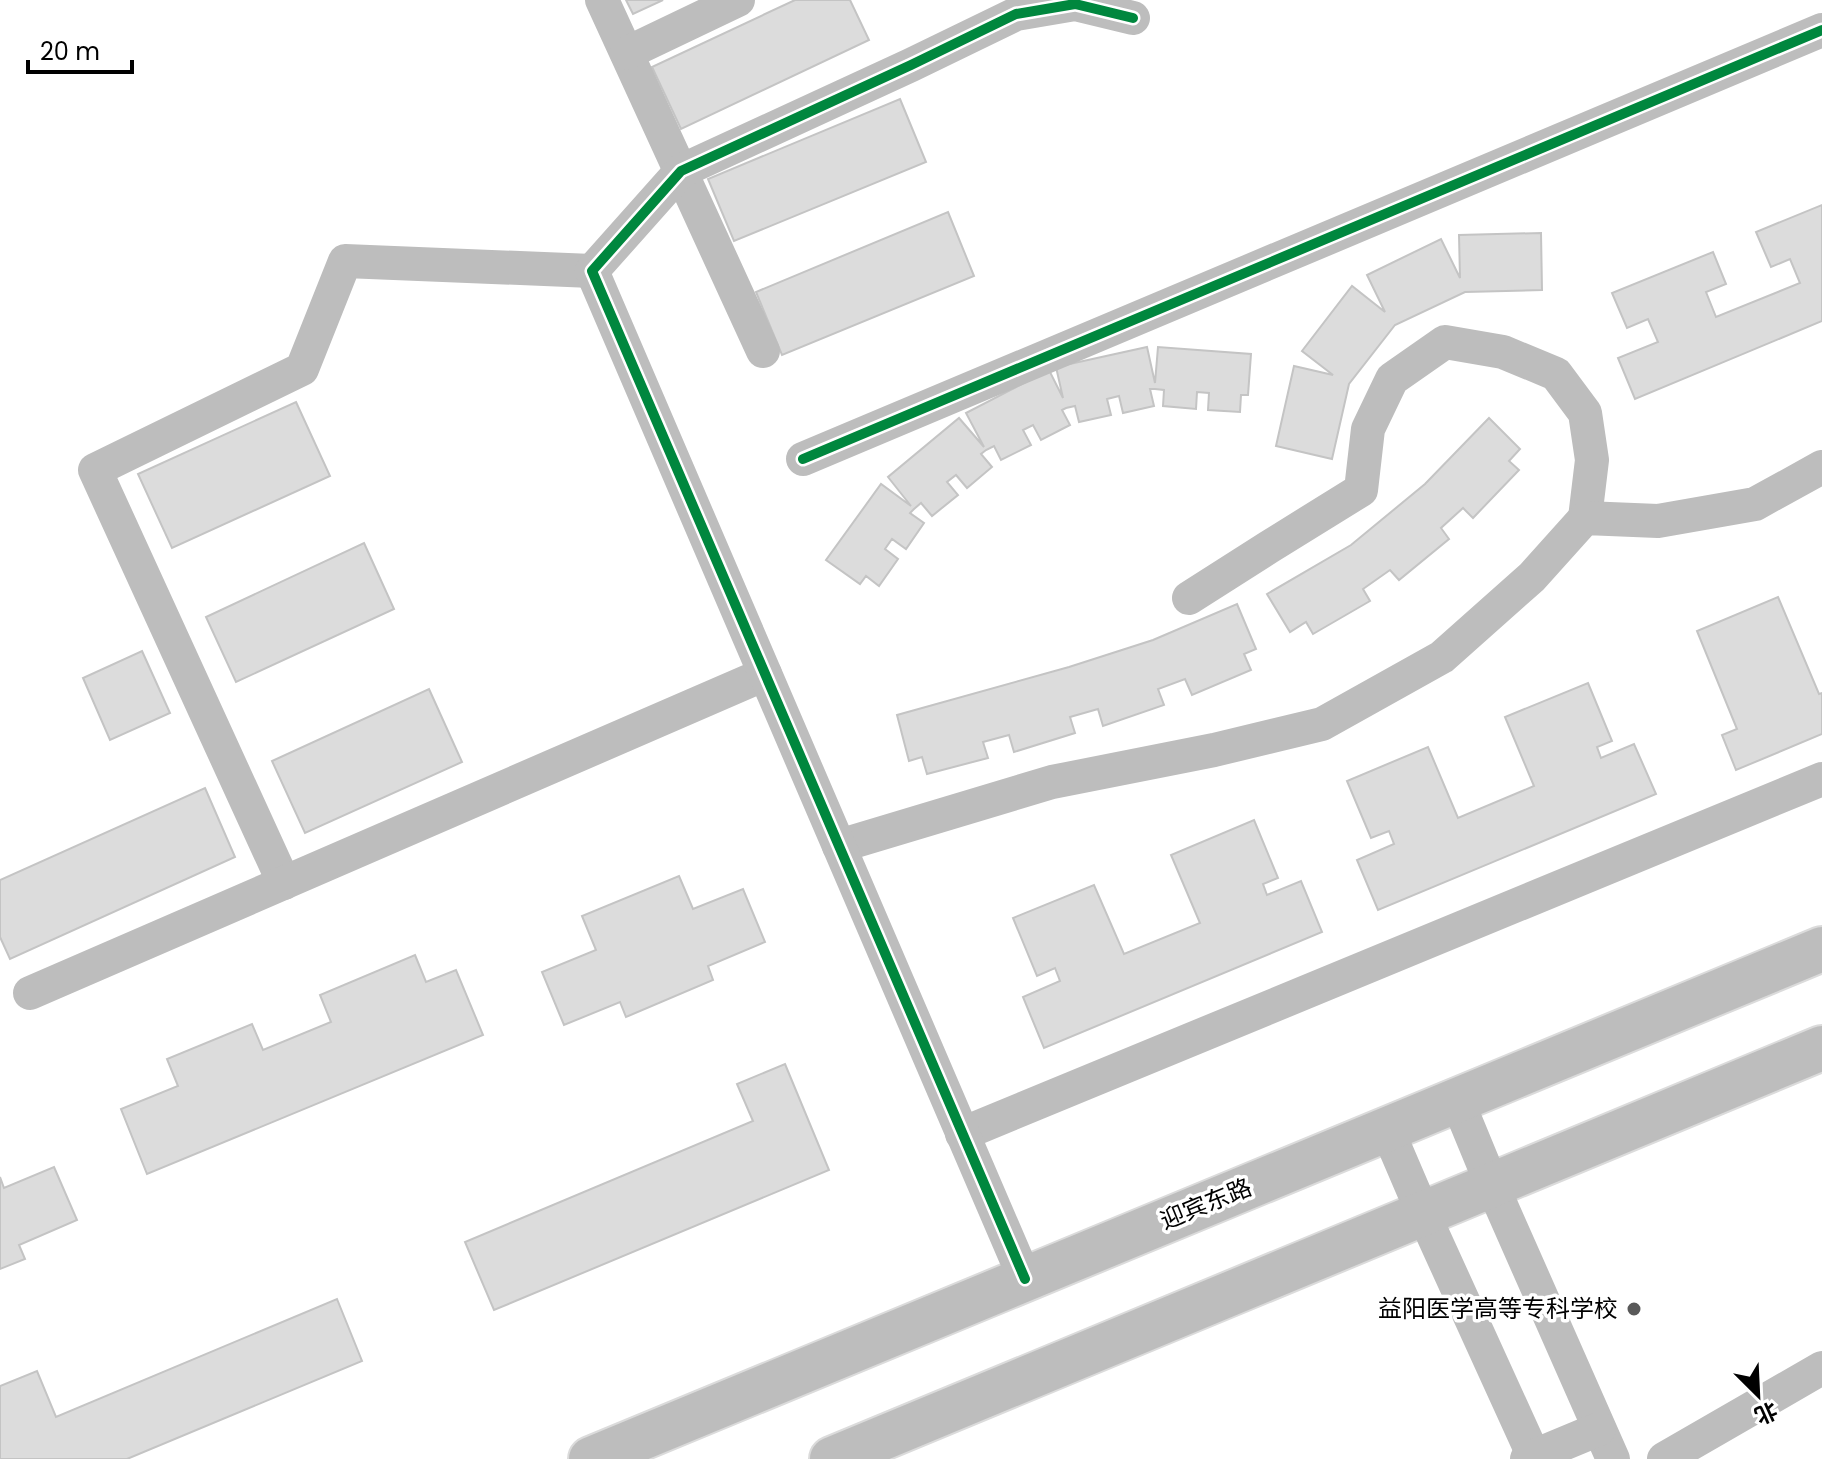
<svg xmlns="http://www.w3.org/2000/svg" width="1822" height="1459" font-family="Poppins,'Noto Sans SC',sans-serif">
<rect width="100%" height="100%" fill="#fff"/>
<!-- building -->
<g fill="#dcdcdc" stroke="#c4c4c4" stroke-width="2">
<path d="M 626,0 L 663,0 L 633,14 Z"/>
<path d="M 795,0 L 850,0 L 869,40 L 681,129 L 652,67 Z"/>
<path d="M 900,99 L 926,162 L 734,241 L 708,179 Z"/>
<path d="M 1822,205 L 1822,321 L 1635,399 L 1618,358 L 1658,342 L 1648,319 L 1627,328 L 1612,293 L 1713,252 L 1726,284 L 1706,292 L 1716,317 L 1800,283 L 1790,259 L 1771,267 L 1756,232 Z"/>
<path d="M 948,212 L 974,276 L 782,355 L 756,292 Z"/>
<path d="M 1541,233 L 1542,290 L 1465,292 L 1395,325 L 1349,384 L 1332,459 L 1276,446 L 1294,366 L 1333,375 L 1302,351 L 1352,286 L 1385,312 L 1367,275 L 1441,239 L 1460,278 L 1459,235 Z"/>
<path d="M 1147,347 L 1155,383 L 1158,347 L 1251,354 L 1248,395 L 1241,395 L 1240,412 L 1208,410 L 1209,393 L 1197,392 L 1196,409 L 1163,406 L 1164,390 L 1155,389 L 1150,389 L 1154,406 L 1123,413 L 1119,396 L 1107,399 L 1111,415 L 1079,422 L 1075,406 L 1066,408 L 1062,410 L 1070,425 L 1041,440 L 1033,425 L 1023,430 L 1031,445 L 1001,460 L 994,446 L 986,450 L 981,454 L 992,467 L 967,488 L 956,475 L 947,482 L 958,495 L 932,516 L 921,503 L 914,509 L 910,513 L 924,523 L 906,549 L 892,539 L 885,549 L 898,559 L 879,586 L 866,576 L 860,584 L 826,560 L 881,484 L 911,506 L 888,477 L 959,418 L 984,447 L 966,413 L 1049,370 L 1063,398 L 1056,367 Z"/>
<path d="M 296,402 L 330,476 L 172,548 L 138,474 Z"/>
<path d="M 1489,418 L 1520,449 L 1509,461 L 1519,470 L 1473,518 L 1463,508 L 1441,528 L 1449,539 L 1399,580 L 1390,570 L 1363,589 L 1370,601 L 1313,634 L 1306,622 L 1290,632 L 1267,594 L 1351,545 L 1425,484 Z"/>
<path d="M 364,543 L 394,609 L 236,682 L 206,617 Z"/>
<path d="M 1778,597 L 1819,694 L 1822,693 L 1822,734 L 1736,770 L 1722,735 L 1737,729 L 1697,631 Z"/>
<path d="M 1237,604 L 1256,649 L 1244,654 L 1251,670 L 1192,695 L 1185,679 L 1158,689 L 1164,705 L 1103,726 L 1098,709 L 1070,717 L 1075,733 L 1014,752 L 1009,735 L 983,742 L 988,758 L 927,774 L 922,757 L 909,761 L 897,715 L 1069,667 L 1153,640 Z"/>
<path d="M 142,651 L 170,713 L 110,740 L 83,678 Z"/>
<path d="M 1588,683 L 1612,741 L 1597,747 L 1601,758 L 1634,744 L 1656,794 L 1378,910 L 1357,860 L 1394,844 L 1389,831 L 1371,838 L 1347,781 L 1428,747 L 1458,818 L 1534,786 L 1505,717 Z"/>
<path d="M 429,689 L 462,762 L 305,833 L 272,761 Z"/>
<path d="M 205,788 L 235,857 L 10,959 L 0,937 L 0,880 Z"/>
<path d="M 1254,820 L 1278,878 L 1263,884 L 1267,895 L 1301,881 L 1322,932 L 1044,1048 L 1023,997 L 1060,981 L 1055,968 L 1037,976 L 1013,918 L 1094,885 L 1124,954 L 1200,923 L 1171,855 Z"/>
<path d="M 679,876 L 693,909 L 743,889 L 765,942 L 708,966 L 713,980 L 626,1017 L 620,1002 L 564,1025 L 542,972 L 596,950 L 582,916 Z"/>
<path d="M 415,955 L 426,982 L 456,970 L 483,1035 L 147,1174 L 121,1109 L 178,1086 L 167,1059 L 252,1024 L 263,1050 L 331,1022 L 320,995 Z"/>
<path d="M 785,1064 L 829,1170 L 494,1310 L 465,1242 L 753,1121 L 737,1084 Z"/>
<path d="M 54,1167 L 77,1220 L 19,1245 L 25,1259 L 0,1269 L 0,1177 L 4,1188 Z"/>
<path d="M 337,1299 L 362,1361 L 127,1459 L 0,1459 L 0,1386 L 37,1371 L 56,1417 Z"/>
</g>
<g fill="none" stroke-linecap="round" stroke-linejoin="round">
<!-- highway casing -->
<g stroke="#dbdbdb" stroke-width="48">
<g id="highway">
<path d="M 591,1459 L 1822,949"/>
<path d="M 832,1459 L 1822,1048"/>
</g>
</g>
<!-- minor -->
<g stroke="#bdbdbd" stroke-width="34">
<path d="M 602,0 L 763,351"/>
<path d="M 627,53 L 738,0"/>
<path d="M 803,459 L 1822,30"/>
<path d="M 1189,598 L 1269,547 L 1361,490 L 1368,429 L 1392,379 L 1445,342 L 1503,352 L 1556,374 L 1585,413 L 1592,460 L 1585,518"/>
<path d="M 839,846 L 1052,782 L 1214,750 L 1322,724 L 1442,657 L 1532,577 L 1585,518 L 1658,521 L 1755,504 L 1822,467"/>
<path d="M 284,883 L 95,470 L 302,369 L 345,261 L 592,271"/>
<path d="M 30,993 L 765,674"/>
<path d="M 1457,1100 L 1492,1185 L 1613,1459"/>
<path d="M 1387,1129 L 1423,1213 L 1535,1459"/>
<path d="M 962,1134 L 1822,779"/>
<path d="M 1025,1279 L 592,271 L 681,171 L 911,65 L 1016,14 L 1075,4 L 1133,18"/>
<path d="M 1527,1459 L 1599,1429"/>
<path d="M 1664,1459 L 1822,1368"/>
</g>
<!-- highway -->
<use href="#highway" stroke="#bdbdbd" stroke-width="44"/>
<!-- cycleway casing -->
<g stroke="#fff" stroke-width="15">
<g id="cycleway">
<path d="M 803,459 L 1822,30"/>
<path d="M 1025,1279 L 592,271 L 681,171 L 911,65 L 1016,14 L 1075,4 L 1133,18"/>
</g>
</g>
<!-- cycleway -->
<use href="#cycleway" stroke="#00873e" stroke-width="10"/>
</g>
<!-- markers -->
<circle fill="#595959" stroke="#fff" stroke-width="3" cx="1634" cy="1309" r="8"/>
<g text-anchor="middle" stroke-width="7" stroke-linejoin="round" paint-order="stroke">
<!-- street labels -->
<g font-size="24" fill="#000" stroke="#fff">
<text transform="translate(1206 1204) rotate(-22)" y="8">迎宾东路</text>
</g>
<!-- poi labels -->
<g font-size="24" fill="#000" stroke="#fff" text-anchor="end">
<text x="1618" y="1317">益阳医学高等专科学校</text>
</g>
</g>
<!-- north arrow -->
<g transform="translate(1758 1395) rotate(156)" stroke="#ffffff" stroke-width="6" paint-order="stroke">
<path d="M0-6L14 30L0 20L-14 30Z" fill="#000000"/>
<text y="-12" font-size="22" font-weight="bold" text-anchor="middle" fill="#000000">北</text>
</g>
<!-- scale -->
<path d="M28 60v12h104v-12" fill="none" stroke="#000000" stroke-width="4"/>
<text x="40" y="60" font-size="24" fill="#000000" stroke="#ffffff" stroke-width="6" paint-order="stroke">20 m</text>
</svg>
